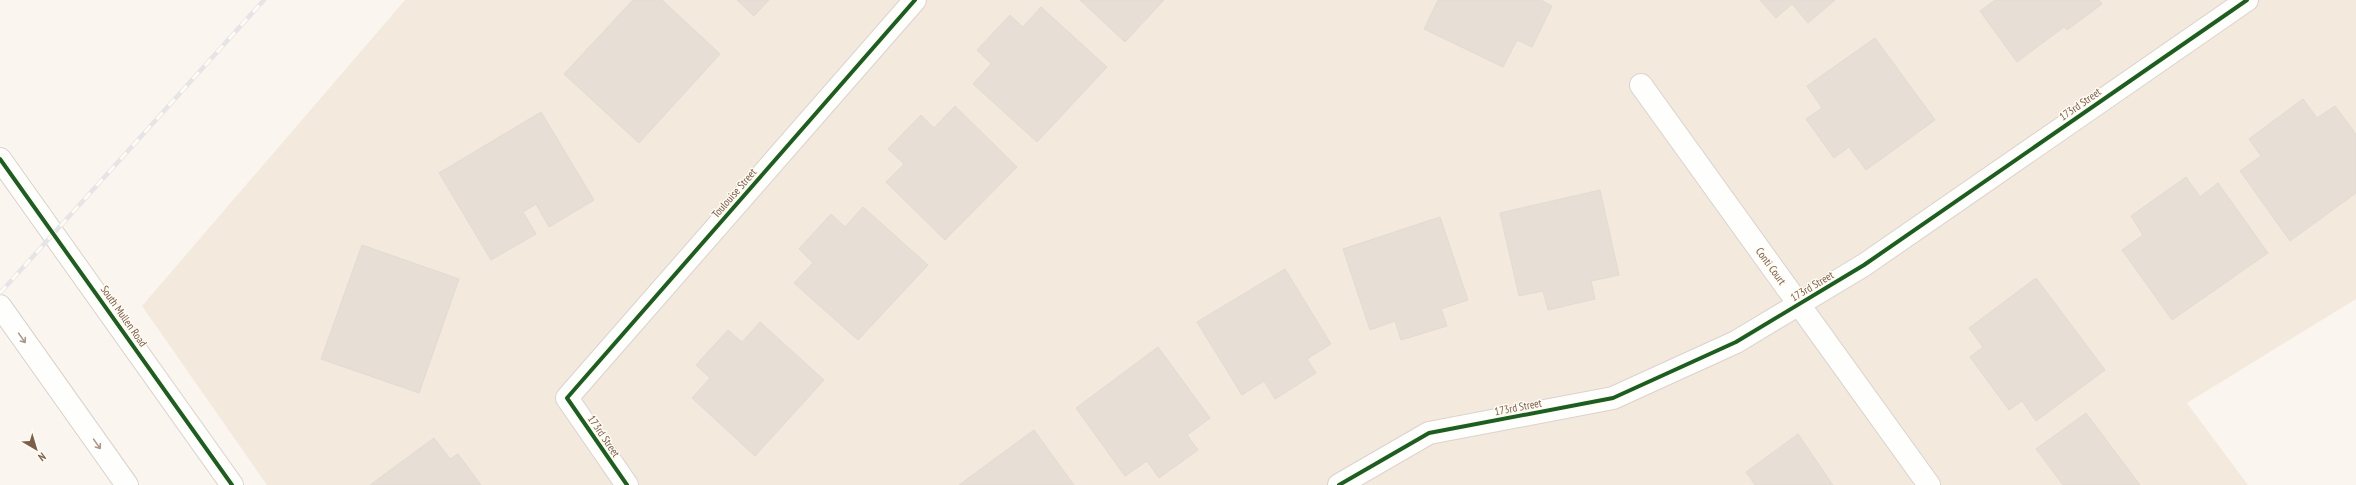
<svg xmlns="http://www.w3.org/2000/svg" width="2356" height="485" font-family="'PT Sans Narrow',sans-serif">
<rect width="100%" height="100%" fill="#faf6ef"/>
<!-- residential -->
<path fill="#f3e9dd" d="M 405,0 L 2356,0 L 2356,299 L 2187,403 L 2248,485 L 267,485 L 142,306 Z"/>
<!-- building -->
<g fill="#e7dfd6" stroke="#e3dad1">
<path d="M 633,0 L 662,0 L 720,54 L 639,143 L 564,74 Z"/>
<path d="M 737,0 L 769,0 L 754,16 Z"/>
<path d="M 1080,0 L 1164,0 L 1125,42 Z"/>
<path d="M 1438,0 L 1541,0 L 1552,6 L 1532,47 L 1517,40 L 1503,67 L 1424,29 Z"/>
<path d="M 1760,0 L 1835,0 L 1808,23 L 1792,4 L 1776,18 Z"/>
<path d="M 1995,0 L 2099,0 L 2102,4 L 2067,30 L 2064,27 L 2017,62 L 1980,11 Z"/>
<path d="M 1041,7 L 1107,67 L 1037,142 L 973,84 L 991,64 L 977,50 L 1010,15 L 1023,27 Z"/>
<path d="M 1875,38 L 1935,120 L 1866,170 L 1849,147 L 1834,158 L 1806,119 L 1822,108 L 1807,86 Z"/>
<path d="M 2303,99 L 2317,118 L 2335,106 L 2356,134 L 2356,193 L 2290,241 L 2240,171 L 2261,156 L 2249,139 Z"/>
<path d="M 955,106 L 1017,167 L 945,240 L 886,182 L 904,164 L 888,149 L 921,115 L 934,128 Z"/>
<path d="M 541,112 L 594,200 L 549,227 L 536,204 L 523,212 L 536,234 L 491,260 L 439,173 Z"/>
<path d="M 2186,177 L 2200,197 L 2218,183 L 2268,253 L 2172,320 L 2122,250 L 2143,235 L 2131,216 Z"/>
<path d="M 1600,190 L 1619,275 L 1591,281 L 1595,299 L 1548,310 L 1543,291 L 1519,296 L 1500,213 Z"/>
<path d="M 863,207 L 928,265 L 858,340 L 794,283 L 813,263 L 799,249 L 831,214 L 845,227 Z"/>
<path d="M 1440,217 L 1468,300 L 1441,309 L 1447,326 L 1401,340 L 1395,321 L 1370,330 L 1343,249 Z"/>
<path d="M 362,245 L 459,279 L 419,393 L 321,359 Z"/>
<path d="M 1285,269 L 1331,344 L 1307,359 L 1316,373 L 1275,399 L 1264,381 L 1242,395 L 1197,322 Z"/>
<path d="M 2036,278 L 2105,370 L 2036,421 L 2022,401 L 2009,410 L 1970,357 L 1983,347 L 1969,328 Z"/>
<path d="M 760,322 L 824,380 L 755,456 L 692,398 L 710,378 L 696,365 L 728,330 L 742,342 Z"/>
<path d="M 1158,347 L 1210,418 L 1187,435 L 1198,450 L 1159,478 L 1147,461 L 1125,476 L 1076,408 Z"/>
<path d="M 2086,413 L 2140,485 L 2063,485 L 2036,449 Z"/>
<path d="M 1034,430 L 1074,485 L 959,485 Z"/>
<path d="M 1798,434 L 1833,485 L 1755,485 L 1746,472 Z"/>
<path d="M 434,438 L 450,459 L 458,454 L 481,485 L 370,485 Z"/>
</g>
<g fill="none" stroke-linecap="round" stroke-linejoin="round">
<!-- street casing -->
<g stroke="#dad3cd" stroke-width="24">
<g id="street">
<path d="M 1641,85 L 1929,485"/>
<path d="M 627,485 L 567,398 L 915,0"/>
<path d="M 1339,485 L 1429,433 L 1613,398 L 1736,342 L 1864,265 L 2247,0"/>
</g>
</g>
<!-- secondary casing -->
<g stroke="#dad2ca" stroke-width="24">
<g id="secondary">
<path d="M 0,159 L 232,485"/>
<path d="M 0,306 L 127,485"/>
</g>
</g>
<!-- street -->
<use href="#street" stroke="#fefefd" stroke-width="22"/>
<!-- secondary -->
<use href="#secondary" stroke="#fefefd" stroke-width="22"/>
<!-- rail casing -->
<g stroke="#e6e4e6" stroke-width="4.5">
<path id="rail" d="M 0,293 L 264,0"/>
</g>
<!-- rail -->
<use href="#rail" stroke="#fffbf3" stroke-width="3" stroke-dasharray="9" stroke-linecap="butt"/>
<!-- cycleway casing -->
<g stroke="#fffbf3" stroke-width="6">
<g id="cycleway">
<path d="M 0,159 L 232,485"/>
<path d="M 627,485 L 567,398 L 915,0"/>
<path d="M 1339,485 L 1429,433 L 1613,398 L 1736,342 L 1864,265 L 2247,0"/>
</g>
</g>
<!-- cycleway -->
<use href="#cycleway" stroke="#1b5e20" stroke-width="4"/>
</g>
<!-- one-way arrows -->
<defs><path id="oneway-shaft" d="M-6 0H5M1.5-3L5.5 0L1.5 3" fill="none" stroke-width="1.6" stroke-linecap="round" stroke-linejoin="round"/></defs>
<g stroke="#aa9789">
<use href="#oneway-shaft" transform="translate(22 338) rotate(55)"/>
<use href="#oneway-shaft" transform="translate(97 444) rotate(55)"/>
</g>
<g text-anchor="middle" stroke-width="3" stroke-linejoin="round" paint-order="stroke">
<!-- street labels -->
<g font-size="11" fill="#7c5f4b" stroke="#fffbf3">
<text transform="translate(2080 104) rotate(-35)" y="4">173rd Street</text>
<text transform="translate(734 193) rotate(-49)" y="4">Toulouise Street</text>
<text transform="translate(1771 266) rotate(54)" y="4">Conti Court</text>
<text transform="translate(1812 286) rotate(-31)" y="4">173rd Street</text>
<text transform="translate(124 316) rotate(55)" y="4">South Mullen Road</text>
<text transform="translate(1518 407) rotate(-11)" y="4">173rd Street</text>
<text transform="translate(604 436) rotate(56)" y="4">173rd Street</text>
</g>
</g>
<!-- north arrow -->
<g transform="translate(36 449) rotate(142)" stroke="#fffbf3" stroke-width="3" paint-order="stroke">
<path d="M0-3L7 15L0 10L-7 15Z" fill="#7c5f4b"/>
<text y="-6" font-size="11" font-weight="bold" text-anchor="middle" fill="#7c5f4b">N</text>
</g>
</svg>
